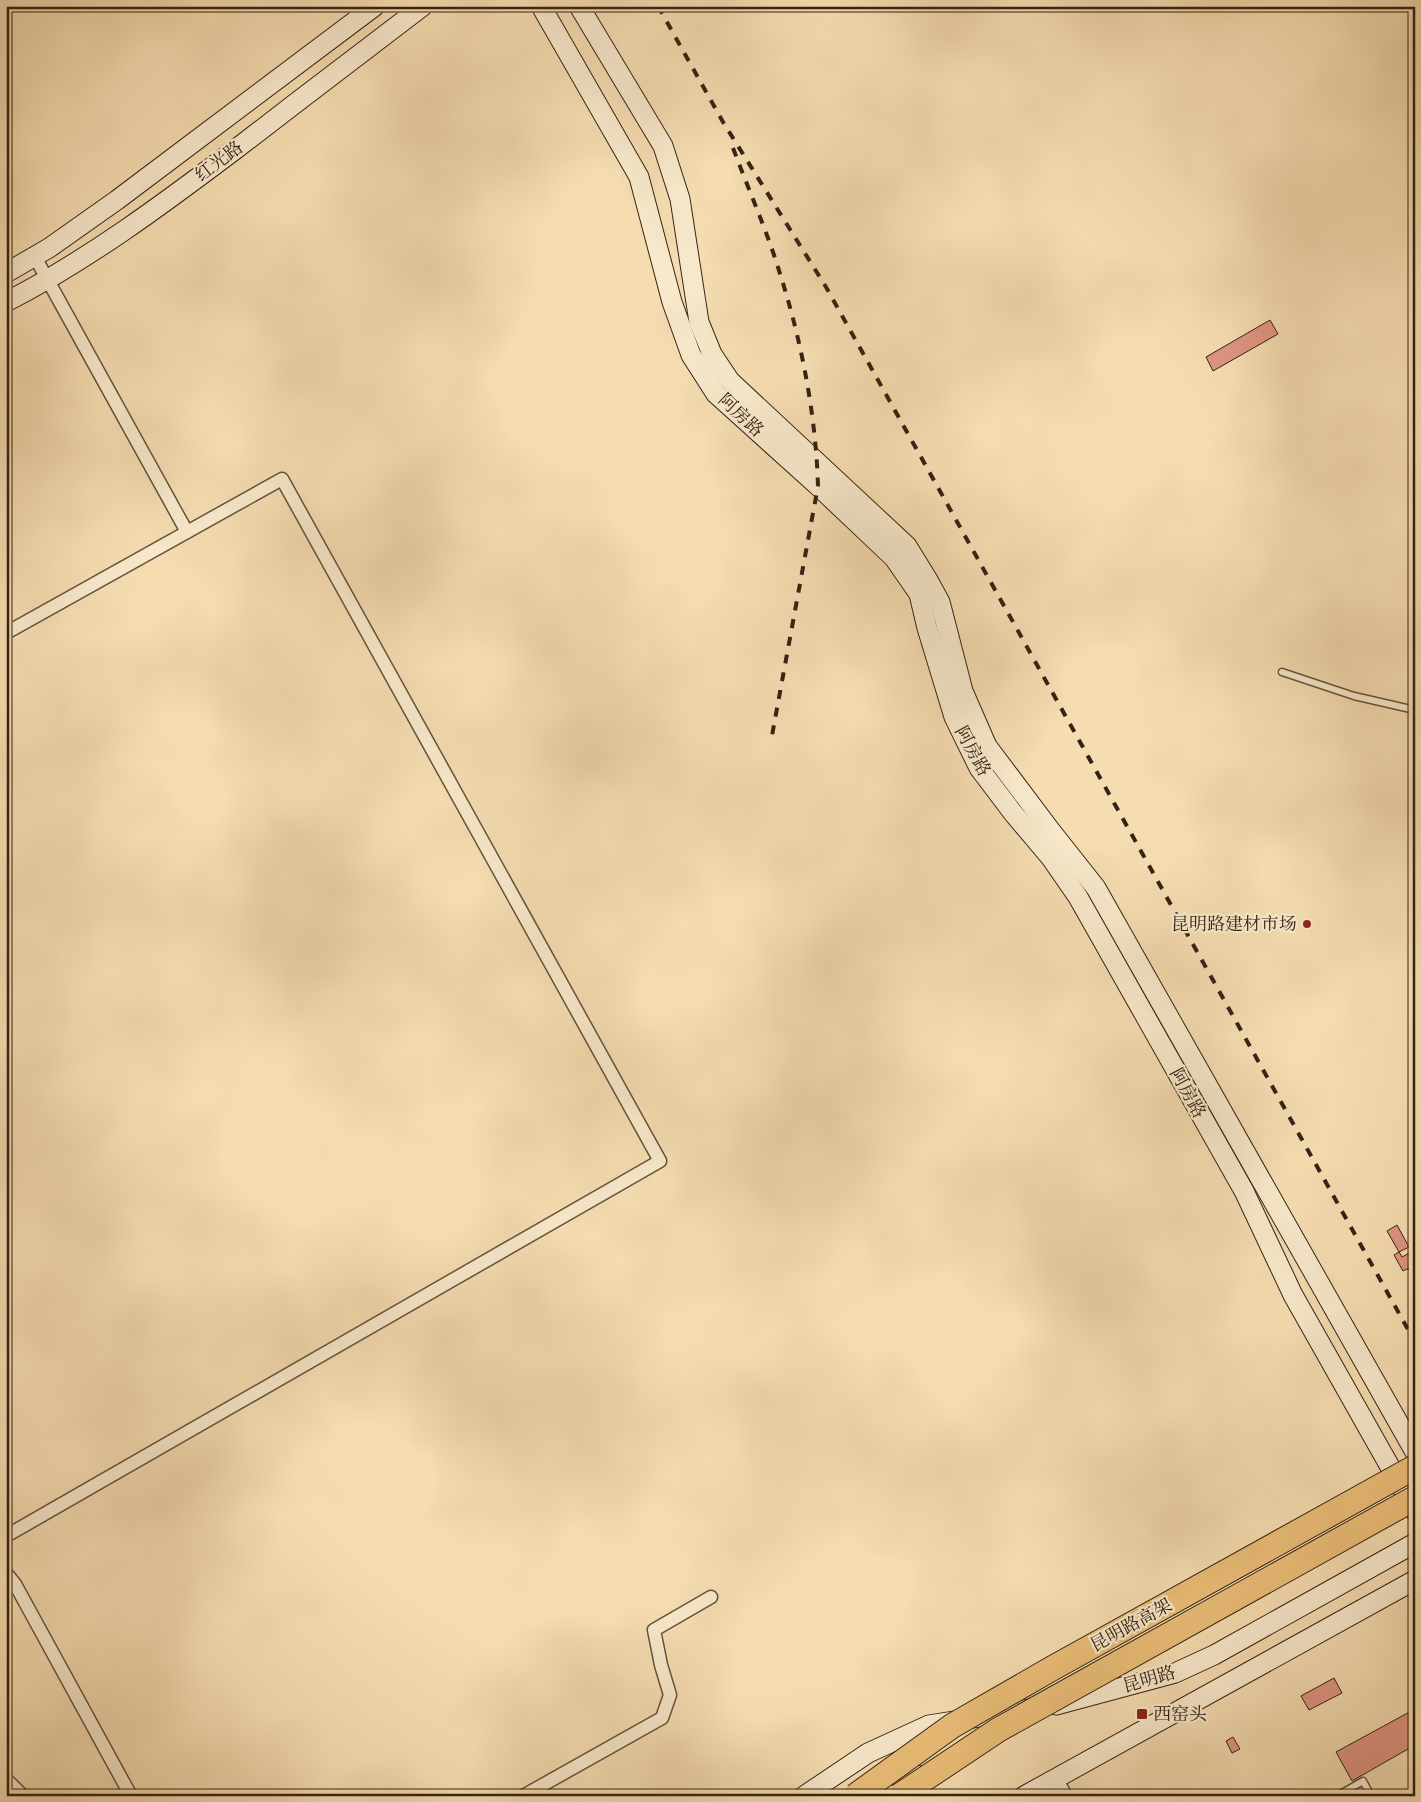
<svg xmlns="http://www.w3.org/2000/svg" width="1421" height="1802" font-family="'Gentium Book Plus','Noto Serif SC',serif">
<rect width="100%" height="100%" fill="#f5ddb1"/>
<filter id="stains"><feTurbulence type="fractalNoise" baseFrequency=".004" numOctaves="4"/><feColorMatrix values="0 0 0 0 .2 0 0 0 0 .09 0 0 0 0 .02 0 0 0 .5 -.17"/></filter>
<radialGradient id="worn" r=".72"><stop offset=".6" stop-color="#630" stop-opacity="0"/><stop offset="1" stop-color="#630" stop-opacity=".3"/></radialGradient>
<!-- building -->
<g fill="#df9584" stroke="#352213">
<path d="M 1270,320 L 1278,334 L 1213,371 L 1206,357 Z"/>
<path d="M 1397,1225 L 1409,1247 L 1399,1252 L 1387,1231 Z"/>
<path d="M 1415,1250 L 1415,1265 L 1403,1271 L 1394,1255 L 1399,1252 L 1402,1257 Z"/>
<path d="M 1415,1265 L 1415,1281 L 1408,1269 Z"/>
<path d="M 1334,1678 L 1342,1693 L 1309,1710 L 1301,1696 Z"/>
<path d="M 1415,1709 L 1415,1745 L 1352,1781 L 1336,1752 Z"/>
<path d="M 1233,1737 L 1240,1749 L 1232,1753 L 1226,1741 Z"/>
</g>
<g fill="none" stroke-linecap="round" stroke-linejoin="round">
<!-- lane casing -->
<g stroke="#65513a" stroke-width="9">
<g id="lane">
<path d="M 1282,672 L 1354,696 L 1415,710"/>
<path d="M 1337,1796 L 1363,1781 L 1371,1796"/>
</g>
</g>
<!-- street casing -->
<g stroke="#65513a" stroke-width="15">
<g id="street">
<path d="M 35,257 L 187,532"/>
<path d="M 6,633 L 282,479 L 660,1161 L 6,1536"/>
<path d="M 6,1573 L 15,1584 L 131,1796"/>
<path d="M 1056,1778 L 1066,1796"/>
<path d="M 6,1779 L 23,1796"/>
<path d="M 523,1796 L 662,1718 L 670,1695 L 661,1665 L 654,1630 L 711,1597"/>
</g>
</g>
<!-- secondary casing -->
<g stroke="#352213" stroke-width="21">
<g id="secondary">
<path d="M 541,6 L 639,177 L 672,302 L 691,355 L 716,394 L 818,486 L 894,558 L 919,594 L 927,628 L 954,717 L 979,768 L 1013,813 L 1051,858 L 1078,897 L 1244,1191 L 1293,1295 L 1415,1511"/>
<path d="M 579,6 L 663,146 L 680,199 L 699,322 L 712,354 L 730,381 L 907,546 L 928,580 L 940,602 L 963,691 L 987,746 L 1051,831 L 1096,888 L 1415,1452"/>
<path d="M 6,273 L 49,248 L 117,200 L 375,6"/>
<path d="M 6,302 C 88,260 163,204 236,149 C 298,101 360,54 423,6"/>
<path d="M 1056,1705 L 1175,1673 L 1214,1655 L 1415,1543"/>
<path d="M 804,1796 L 868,1753 L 929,1725 L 1029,1709"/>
<path d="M 875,1796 L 915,1774"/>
<path d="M 1024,1796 L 1415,1580"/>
</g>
</g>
<!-- lane -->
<use href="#lane" stroke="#f8e9cc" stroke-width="6"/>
<!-- street -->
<use href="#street" stroke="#f8e9cc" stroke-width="12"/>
<!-- secondary -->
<use href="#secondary" stroke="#f8e9cc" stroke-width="19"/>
<!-- rail -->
<g stroke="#352213" stroke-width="4" stroke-dasharray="9 9" stroke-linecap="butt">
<path d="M 658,6 L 723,122 L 826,287 L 1415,1342"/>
<path d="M 733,148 C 749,191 768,233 781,277 C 802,343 816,417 818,486 L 771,741"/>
</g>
<!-- highway-bridge casing -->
<g stroke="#352213" stroke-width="26" stroke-linecap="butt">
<g id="highway-bridge">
<path d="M 855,1796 L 952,1726 L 1051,1669 L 1415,1467"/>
<path d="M 899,1796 L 998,1730 L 1415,1498"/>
</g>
</g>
<!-- highway-bridge -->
<use href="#highway-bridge" stroke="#eabe78" stroke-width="24"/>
</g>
<!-- markers -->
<g fill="#8f2418" stroke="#f8e9cc" stroke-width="2">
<circle cx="1307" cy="924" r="5"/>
<rect x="1136" y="1708" width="12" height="12" rx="2.5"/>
</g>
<g text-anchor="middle" stroke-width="4.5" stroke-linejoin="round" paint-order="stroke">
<!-- street labels -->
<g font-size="18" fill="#352213" stroke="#f8e9cc">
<text transform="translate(219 161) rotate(-37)" y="6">红光路</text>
<text transform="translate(741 415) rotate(43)" y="6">阿房路</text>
<text transform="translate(973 751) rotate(61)" y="6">阿房路</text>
<text transform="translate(1188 1093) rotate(61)" y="6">阿房路</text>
<text transform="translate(1131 1625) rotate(-29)" y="6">昆明路高架</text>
<text transform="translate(1149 1679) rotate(-16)" y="6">昆明路</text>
</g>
<!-- poi labels -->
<g font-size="18" fill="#352213" stroke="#f8e9cc" text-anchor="end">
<text x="1297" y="930">昆明路建材市场</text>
<text x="1153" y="1720" text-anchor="start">西窑头</text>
</g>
</g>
<!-- margin -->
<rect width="1421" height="1802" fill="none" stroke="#f5ddb1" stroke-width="25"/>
<rect x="8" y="8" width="1406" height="1787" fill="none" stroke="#352213" stroke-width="2.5"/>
<rect x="12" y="12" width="1396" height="1777" fill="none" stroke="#352213"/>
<rect width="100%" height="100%" filter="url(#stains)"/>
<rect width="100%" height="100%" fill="url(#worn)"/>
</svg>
